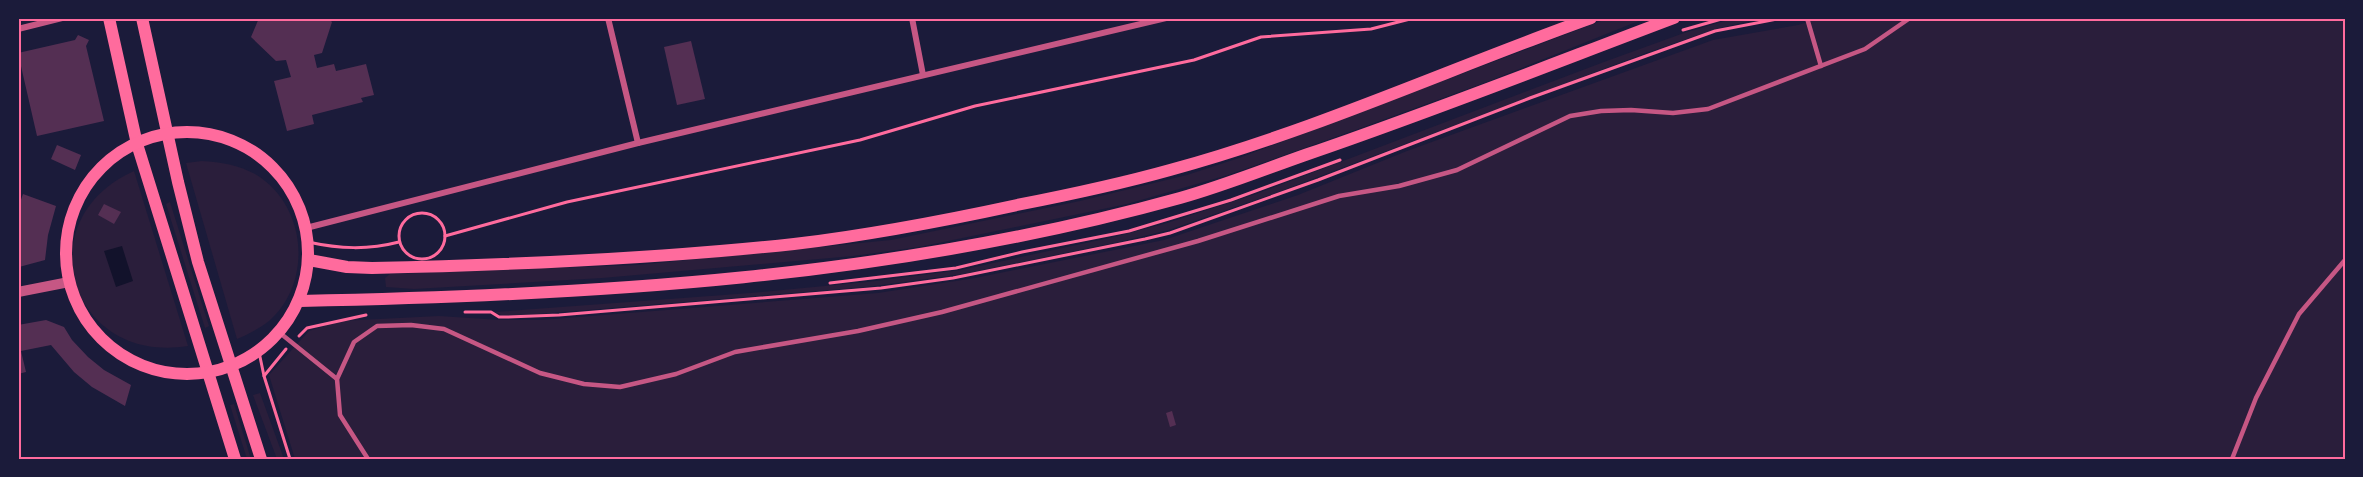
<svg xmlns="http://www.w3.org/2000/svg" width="2363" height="477" font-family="'PT Serif',serif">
<rect width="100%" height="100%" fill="#1b1b3a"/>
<!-- green -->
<g fill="#2a1e3b">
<path d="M 1609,18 L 1646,18 L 1492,80 L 1358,129 L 1228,175 L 1127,204 L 919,247 L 853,256 L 602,278 L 414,289 L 386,287 L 385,278 L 390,274 L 637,265 L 891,240 L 1080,201 L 1187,175 L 1239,158 Z"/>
<path d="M 1735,18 L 1762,18 L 1716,29 L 1646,53 L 1273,194 L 1169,230 L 1119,242 L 963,274 L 867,287 L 526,315 L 501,315 L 495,312 L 751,293 L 867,282 L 961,270 L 1118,236 L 1167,223 L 1256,194 L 1604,62 L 1684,33 Z"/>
<path d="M 1821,18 L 2345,18 L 2345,459 L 295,459 L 269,375 L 309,331 L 340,321 L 439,316 L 500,320 L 541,320 L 878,293 L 975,278 L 1164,240 L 1298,195 L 1407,151 L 1713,40 L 1798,25 Z"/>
<path d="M 202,161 C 221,162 238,165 255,174 C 306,204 314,281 269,321 C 259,329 248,334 237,339 L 186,163 Z"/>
<path d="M 134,171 L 188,346 C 70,365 25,220 134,171 Z"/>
<path d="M 170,202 L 209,326 L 205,328 L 166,204 Z"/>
<path d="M 260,393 L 284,459 L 277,459 L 253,395 Z"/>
<path d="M 234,404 L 251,459 L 247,459 L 230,405 Z"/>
</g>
<!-- water -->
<path fill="#12122b" d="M 122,246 L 133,281 L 116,287 L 104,251 Z"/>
<!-- building -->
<g fill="#542f53">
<path d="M 259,18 L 328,18 L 332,22 L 322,53 L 314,55 L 317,68 L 334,64 L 336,71 L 366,64 L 374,95 L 361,98 L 363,102 L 312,115 L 314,124 L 287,131 L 274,81 L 291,77 L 286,60 L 276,61 L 251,37 Z"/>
<path d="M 78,35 L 89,40 L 86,46 L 104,121 L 37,136 L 18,53 L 75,40 Z"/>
<path d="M 691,41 L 705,99 L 677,105 L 664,47 Z"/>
<path d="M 57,145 L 81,155 L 75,170 L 51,159 Z"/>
<path d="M 23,194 L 56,206 L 48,235 L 45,260 L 19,267 L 18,208 Z"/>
<path d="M 104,204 L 121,212 L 114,224 L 98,215 Z"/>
<path d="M 46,320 L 64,327 L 72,340 L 88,357 L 104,370 L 131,385 L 125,406 L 92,387 L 74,372 L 51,345 L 21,351 L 26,372 L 18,374 L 18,325 Z"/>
<path d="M 1172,411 L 1176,425 L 1170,427 L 1166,413 Z"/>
</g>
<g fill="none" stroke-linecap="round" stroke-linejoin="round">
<!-- path -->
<g stroke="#ff6b9d" stroke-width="3">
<path d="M 1683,30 L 1725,18"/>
<circle cx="422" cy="236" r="23"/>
<path d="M 445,236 L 567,202 L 860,140 L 975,106 L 1194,60 L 1261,37 L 1371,29 L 1414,18"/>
<path d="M 308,242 C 340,249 368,250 399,242"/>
<path d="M 830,283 L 956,268 L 1022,252 L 1129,231 L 1231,200 L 1340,160"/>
<path d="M 465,312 L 491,312 L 499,317 L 508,317 L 559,315 L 881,288 L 953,278 L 1145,239 L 1170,233 L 1318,180 L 1530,98 L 1715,31 L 1783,18"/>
<path d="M 299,336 L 307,328 L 366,315"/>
<path d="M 259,352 L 264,376 L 290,459"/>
<path d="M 264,376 L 286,349"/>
</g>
<!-- service -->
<g stroke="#c65784" stroke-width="4.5">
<path d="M 1807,18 L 1821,66"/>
<path d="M 280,333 L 337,379"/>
<path d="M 368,459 L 340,415 L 337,379 L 354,342 L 377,326 L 411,325 L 444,329 L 540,373 L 584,384 L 620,387 L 676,374 L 735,352 L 858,331 L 942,312 L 1198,241 L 1339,196 L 1399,186 L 1457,170 L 1570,116 L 1601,111 L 1631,110 L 1673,113 L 1708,109 L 1865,49 L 1910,18"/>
<path d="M 2232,459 L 2256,398 L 2299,314 L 2345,260"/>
</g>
<!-- minor -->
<g stroke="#c65784" stroke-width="6">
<path d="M 608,18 L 638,143"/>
<path d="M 912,18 L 923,75"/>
<path d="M 18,29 L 62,18"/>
<path d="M 306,228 L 638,143 L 1166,18"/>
</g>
<!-- tertiary -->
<path stroke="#c65784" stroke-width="10" d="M 18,292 L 69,282"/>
<!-- secondary -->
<g stroke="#ff6b9d" stroke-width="12">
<path d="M 109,18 L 137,144 L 235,459"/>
<path d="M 142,18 L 178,182 L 198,262 L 261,459"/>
<circle cx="187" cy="253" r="121"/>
<path d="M 309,260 L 347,267 L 372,268 C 513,265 654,259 794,244 C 869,235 943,221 1017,205 C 1068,195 1120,184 1170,170 C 1314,131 1451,68 1591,18"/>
<path d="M 300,301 C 597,295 892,278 1180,198 C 1223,186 1265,169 1308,154 C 1431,112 1552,64 1674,18"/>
</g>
</g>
<!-- border -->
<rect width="2363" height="477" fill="none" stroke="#1b1b3a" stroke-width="39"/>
<rect x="20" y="20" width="2324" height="438" fill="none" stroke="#ff6b9d" stroke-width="2"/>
</svg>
